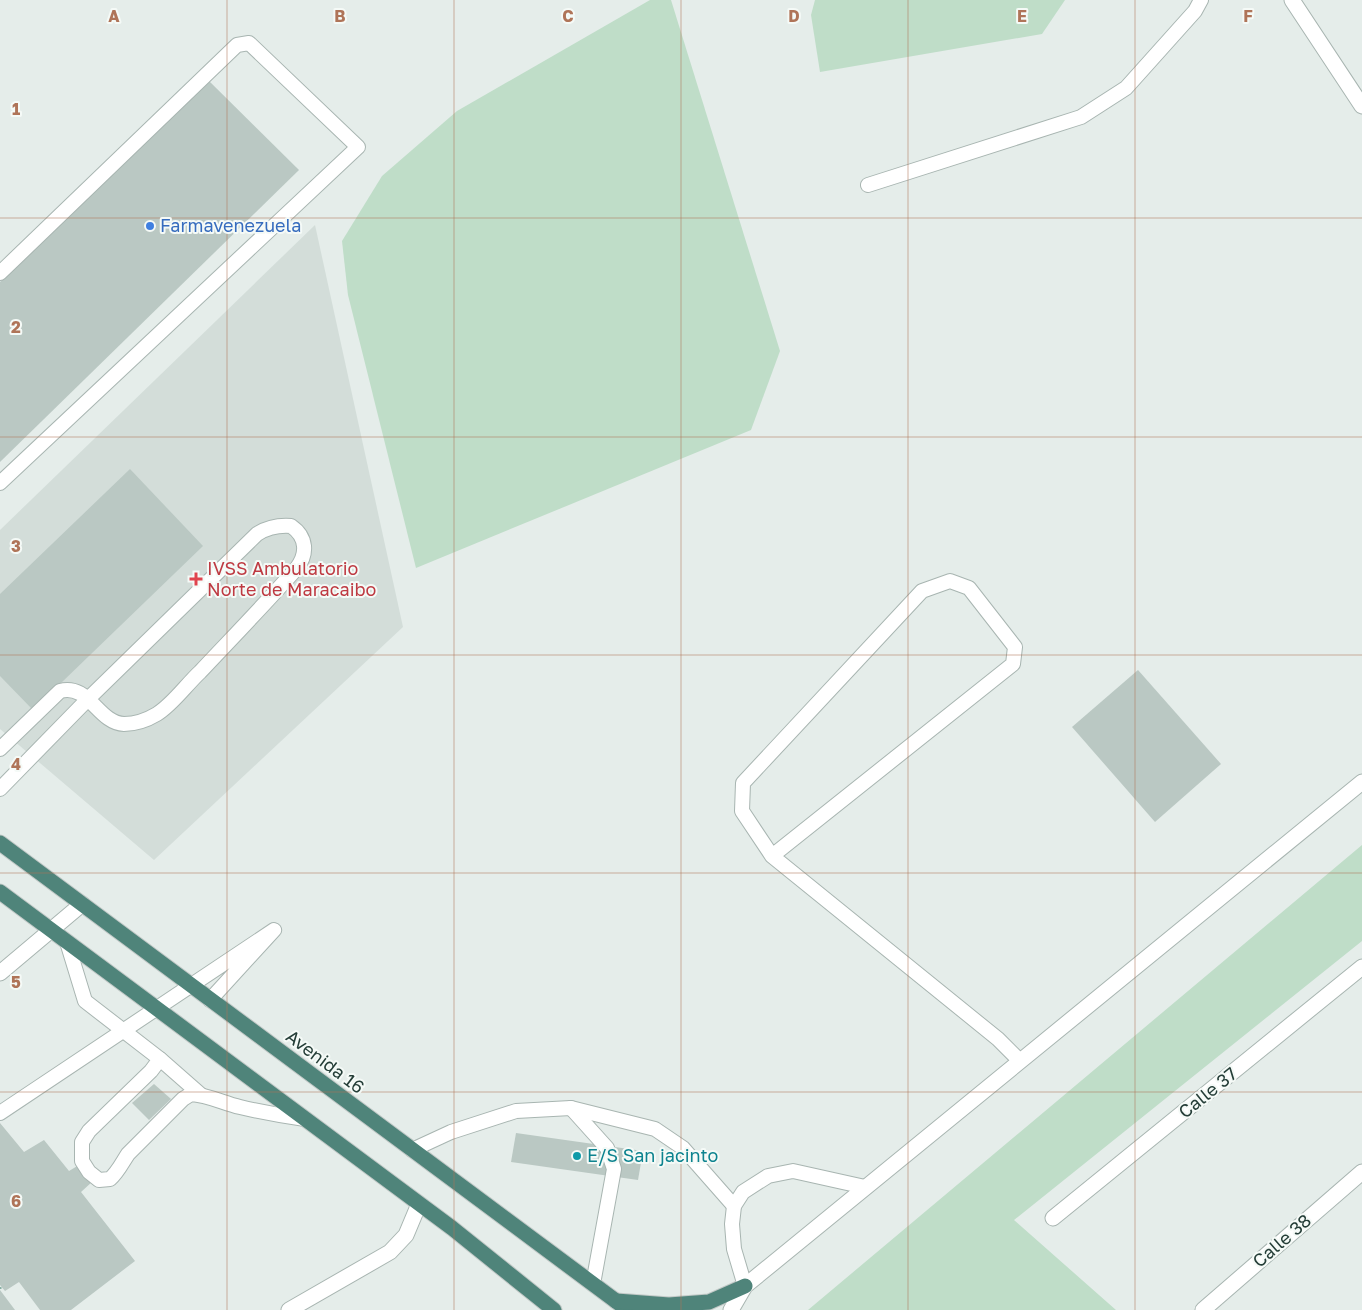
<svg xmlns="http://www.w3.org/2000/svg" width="1362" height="1310" font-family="'Golos Text',sans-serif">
<rect width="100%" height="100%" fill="#e5edea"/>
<!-- built -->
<path fill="#d3ddd9" d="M 315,225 L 403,627 L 154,860 L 0,729 L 0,530 Z"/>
<!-- green -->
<g fill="#bfddc8">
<path d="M 650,0 L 671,0 L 780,351 L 751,430 L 416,568 L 348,295 L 342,241 L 382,176 L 457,111 Z"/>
<path d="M 815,0 L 1065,0 L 1042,34 L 820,72 L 811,15 Z"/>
<path d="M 1362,845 L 1362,941 L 1014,1220 L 1116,1310 L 808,1310 Z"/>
</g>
<!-- building -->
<g fill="#bac8c3">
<path d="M 208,80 L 299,170 L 0,462 L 0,282 Z"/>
<path d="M 130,469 L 203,546 L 33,710 L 0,676 L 0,594 Z"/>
<path d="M 1138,670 L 1221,764 L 1155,822 L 1072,727 Z"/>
<path d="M 154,1084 L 171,1099 L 149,1120 L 132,1103 Z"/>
<path d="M 0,1123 L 24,1152 L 44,1140 L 69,1171 L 79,1165 L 93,1181 L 81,1192 L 135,1261 L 71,1310 L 40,1310 L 19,1282 L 5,1291 L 0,1285 Z"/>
<path d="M 516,1133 L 643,1151 L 638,1180 L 511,1162 Z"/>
<path d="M 0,1290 L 15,1310 L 0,1310 Z"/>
</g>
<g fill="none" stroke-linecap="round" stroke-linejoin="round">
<!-- service casing -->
<g stroke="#a8b5b1" stroke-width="16">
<g id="service">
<path d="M 868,185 L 1081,117 L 1126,88 L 1195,11 L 1201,0"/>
<path d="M 0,273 L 237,45 L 249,43 L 358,147 L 0,483"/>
<path d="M 0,749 L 60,691 C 89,683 98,723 124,724 C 136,724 147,720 157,714 C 173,704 186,685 200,672 C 232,638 265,604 296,569 C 308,554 307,537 291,526 C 278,525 268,527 257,534 L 88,699 L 0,789"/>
<path d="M 772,856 L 1013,664 L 1015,647 L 969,588 L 950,581 L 922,591 L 743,783 L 742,811 L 772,856 L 998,1039 L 1020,1061"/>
<path d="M 67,942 L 85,1001 L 160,1059 L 151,1071 L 89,1131 L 82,1142 L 82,1161 L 89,1172 L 99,1180 L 110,1179 C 118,1172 122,1163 128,1154 L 183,1099 L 191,1094 C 208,1095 223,1103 240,1107 C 261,1112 283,1116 305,1119"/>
<path d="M 160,1059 L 201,1095"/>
<path d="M 571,1108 L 607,1148 L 614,1169 L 593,1284"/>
<path d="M 0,1113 L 274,930 L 210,1000"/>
<path d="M 412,1150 L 451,1132 L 516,1111 L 571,1108 L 655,1129 L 683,1148 L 734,1206"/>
<path d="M 745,1286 L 734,1249 L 732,1224 L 734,1206 L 743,1192 L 768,1176 L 793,1171 L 865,1187"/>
</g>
</g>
<!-- minor casing -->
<g stroke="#a8b5b1" stroke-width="17">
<g id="minor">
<path d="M 1292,0 L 1362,106"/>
<path d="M 0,973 L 82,904"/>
<path d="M 1053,1218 L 1362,967"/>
<path d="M 289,1310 L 390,1252 L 406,1235 L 419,1204"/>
<path d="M 731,1310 L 745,1286 L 1362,782"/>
<path d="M 1203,1310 L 1362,1172"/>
</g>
</g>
<!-- trunk casing -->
<g stroke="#c2c9c7" stroke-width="17">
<g id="trunk">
<path d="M 0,843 L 628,1310"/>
<path d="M 0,892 L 452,1228 L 554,1310"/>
<path d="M 616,1301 L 669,1305 L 709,1302 L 745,1286"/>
</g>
</g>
<!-- path -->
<path stroke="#87afa4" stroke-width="3" stroke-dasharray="2.5 4" stroke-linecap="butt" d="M 0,1287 L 0,1289"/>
<!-- service -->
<use href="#service" stroke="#fff" stroke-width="14"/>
<!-- minor -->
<use href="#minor" stroke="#fff" stroke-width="15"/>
<!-- trunk -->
<use href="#trunk" stroke="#4f847a" stroke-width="15"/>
</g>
<!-- grid -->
<path fill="none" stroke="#af7458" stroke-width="1" stroke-opacity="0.55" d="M 227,0 L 227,1310M 454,0 L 454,1310M 681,0 L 681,1310M 908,0 L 908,1310M 1135,0 L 1135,1310M 0,218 L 1362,218M 0,437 L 1362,437M 0,655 L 1362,655M 0,873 L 1362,873M 0,1092 L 1362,1092"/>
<!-- markers -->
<circle fill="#3f7fe0" stroke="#f5faf7" stroke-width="2" cx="150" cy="226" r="5"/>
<path fill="#e0444e" stroke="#f5faf7" stroke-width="2" d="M193.5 571.5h5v5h5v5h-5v5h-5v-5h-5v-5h5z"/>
<circle fill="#0f9aa8" stroke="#f5faf7" stroke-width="2" cx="577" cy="1156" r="5"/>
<g text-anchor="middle" stroke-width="4" stroke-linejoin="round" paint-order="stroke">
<!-- shop labels -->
<g font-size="18" fill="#366cbe" stroke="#f5faf7" text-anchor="start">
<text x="160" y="232">Farmavenezuela</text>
</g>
<!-- health labels -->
<g font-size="18" fill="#be3a42" stroke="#f5faf7" text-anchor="start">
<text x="207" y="575">IVSS Ambulatorio<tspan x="207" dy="21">Norte de Maracaibo</tspan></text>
</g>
<!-- street labels -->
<g font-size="18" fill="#253e38" stroke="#f5faf7">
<text transform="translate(325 1062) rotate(37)" y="6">Avenida 16</text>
<text transform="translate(1208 1093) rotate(-39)" y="6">Calle 37</text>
<text transform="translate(1282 1241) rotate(-41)" y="6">Calle 38</text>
</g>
<!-- culture labels -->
<g font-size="18" fill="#0d838f" stroke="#f5faf7" text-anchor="start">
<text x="587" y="1162">E/S San jacinto</text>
</g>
</g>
<g font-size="16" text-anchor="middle" font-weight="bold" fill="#af7458" stroke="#f5faf7" stroke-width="4" stroke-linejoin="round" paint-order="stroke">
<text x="114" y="22">A</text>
<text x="340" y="22">B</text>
<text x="568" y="22">C</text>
<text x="794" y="22">D</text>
<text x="1022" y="22">E</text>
<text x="1248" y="22">F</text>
<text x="16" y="115">1</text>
<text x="16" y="333">2</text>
<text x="16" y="552">3</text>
<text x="16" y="770">4</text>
<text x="16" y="988">5</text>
<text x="16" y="1207">6</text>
</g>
</svg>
